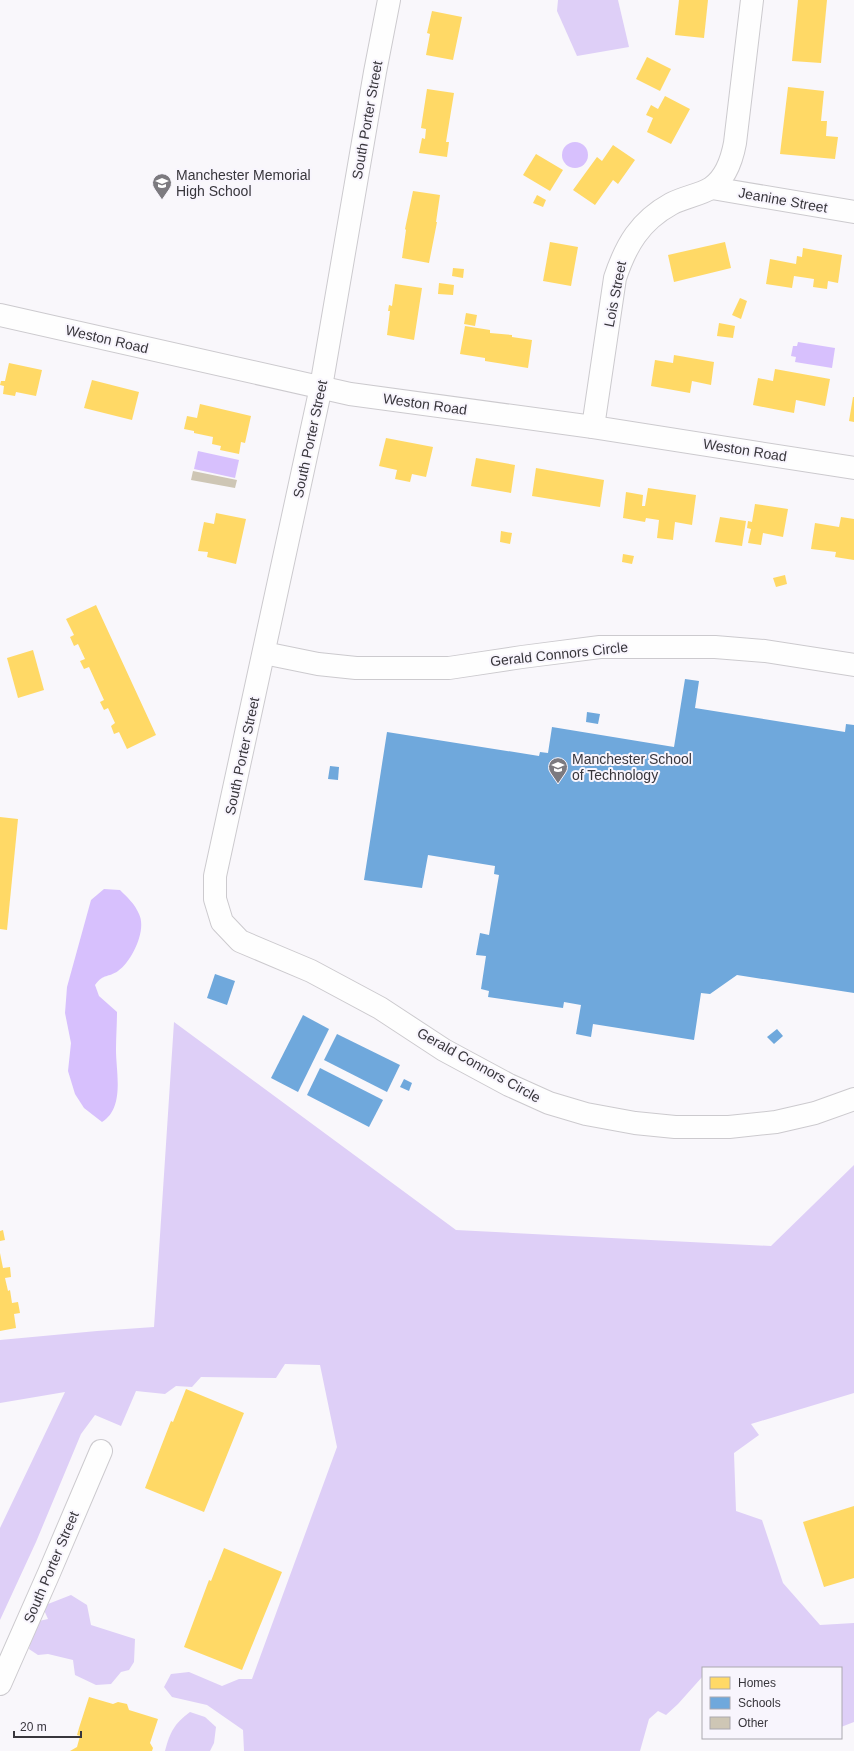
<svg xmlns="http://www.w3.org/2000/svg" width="854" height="1751" font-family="Arial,sans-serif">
<rect width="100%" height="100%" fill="#f9f7fb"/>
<!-- forest -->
<g fill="#decff7">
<path d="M 558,0 L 618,0 L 629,47 L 577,56 L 557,11 Z"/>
<path d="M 174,1022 L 456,1230 L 771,1246 L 854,1165 L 854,1393 L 751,1424 L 759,1435 L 734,1453 L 736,1511 L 762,1520 L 783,1583 L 820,1625 L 854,1623 L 854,1722 L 841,1727 L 841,1668 L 703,1668 L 703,1676 L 678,1704 L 666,1715 L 658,1711 L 649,1719 L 640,1751 L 244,1751 L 243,1730 L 207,1705 L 172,1697 L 164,1687 L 171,1674 L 189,1672 L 222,1686 L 239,1679 L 252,1679 L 337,1447 L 320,1365 L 285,1364 L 276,1378 L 201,1377 L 192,1387 L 176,1386 L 165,1394 L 136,1391 L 121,1426 L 95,1415 L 81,1434 L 36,1542 L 0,1620 L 0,1528 L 65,1392 L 0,1403 L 0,1340 L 97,1331 L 154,1327 Z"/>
<path d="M 71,1595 L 87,1605 L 91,1625 L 135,1639 L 134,1662 L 129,1670 L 121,1672 L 111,1684 L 96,1685 L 75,1675 L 73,1660 L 48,1654 L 38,1655 L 29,1649 L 32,1635 L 39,1621 L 48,1619 L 44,1610 L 48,1604 Z"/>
<path d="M 190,1712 L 205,1717 L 216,1727 L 214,1743 L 210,1751 L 165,1751 C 170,1732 174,1724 190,1712 Z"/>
</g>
<!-- water -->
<g fill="#d7c0fd">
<circle cx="575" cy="155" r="13"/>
<path d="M 798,342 L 835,348 L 832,368 L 795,362 L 796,357 L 791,356 L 793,346 L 797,346 Z"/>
<path d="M 198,451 L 239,460 L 235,478 L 194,469 Z"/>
<path d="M 104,889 L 120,890 C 127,897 135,904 139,914 C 147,930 132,961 118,971 C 108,978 104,973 95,985 L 99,996 L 117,1012 C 117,1025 116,1037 116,1050 C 116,1072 125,1108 102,1122 L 84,1108 L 75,1094 L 68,1071 L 71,1043 L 65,1013 L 67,987 L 91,900 Z"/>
</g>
<!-- homes -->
<g fill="#ffd966">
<path d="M 679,0 L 708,0 L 704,38 L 675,35 Z"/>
<path d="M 798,0 L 827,0 L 821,63 L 792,61 Z"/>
<path d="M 432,11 L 462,17 L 453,60 L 426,55 L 430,34 L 427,33 Z"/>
<path d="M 647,57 L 671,69 L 660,91 L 636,79 Z"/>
<path d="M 788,87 L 824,91 L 821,121 L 827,121 L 826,136 L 838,137 L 835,159 L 780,154 Z"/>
<path d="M 427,89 L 454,93 L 446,142 L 449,142 L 447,157 L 419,153 L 422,138 L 425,139 L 426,129 L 421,128 Z"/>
<path d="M 665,96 L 690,109 L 671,144 L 647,132 L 653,118 L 646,115 L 651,105 L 658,109 Z"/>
<path d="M 613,145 L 635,160 L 618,184 L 613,180 L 595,205 L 573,190 L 597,157 L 602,161 Z"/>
<path d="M 536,154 L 563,170 L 550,191 L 523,175 Z"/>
<path d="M 413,191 L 440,195 L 436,222 L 437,222 L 429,263 L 402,258 L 406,230 L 405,229 Z"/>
<path d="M 537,195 L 546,200 L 543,207 L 533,203 Z"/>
<path d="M 550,242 L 578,247 L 571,286 L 543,281 Z"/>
<path d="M 725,242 L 731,268 L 674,282 L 668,255 Z"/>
<path d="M 803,248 L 842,255 L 838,283 L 828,281 L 827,289 L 813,287 L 814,279 L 794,276 L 792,288 L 766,284 L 770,259 L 796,264 L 797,256 L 802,257 Z"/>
<path d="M 453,268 L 464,269 L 463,278 L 452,276 Z"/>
<path d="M 439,283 L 454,285 L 453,295 L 438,294 Z"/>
<path d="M 395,284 L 422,288 L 414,340 L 387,335 L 390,311 L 388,311 L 389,305 L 392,306 Z"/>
<path d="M 740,298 L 747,301 L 741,319 L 732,315 Z"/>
<path d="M 466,313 L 477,315 L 475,326 L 464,324 Z"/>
<path d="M 719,323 L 735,326 L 733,338 L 717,336 Z"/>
<path d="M 465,326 L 490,330 L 490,333 L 512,335 L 512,337 L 532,340 L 528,368 L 485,361 L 485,358 L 460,354 Z"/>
<path d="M 674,355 L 714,362 L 711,385 L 692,381 L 690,393 L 651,386 L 655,360 L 673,363 Z"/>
<path d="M 9,363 L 42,370 L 36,396 L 16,392 L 15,396 L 3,394 L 4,386 L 0,385 L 1,381 L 5,381 Z"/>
<path d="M 775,369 L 830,379 L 825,406 L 796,400 L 794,413 L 753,405 L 758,378 L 773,381 Z"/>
<path d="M 92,380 L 139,392 L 132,420 L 84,408 Z"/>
<path d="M 853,397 L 854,397 L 854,422 L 849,421 Z"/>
<path d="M 200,404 L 251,416 L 245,443 L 241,442 L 239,454 L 220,450 L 221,446 L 212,444 L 213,437 L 194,433 L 194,431 L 184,429 L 187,416 L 197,418 Z"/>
<path d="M 386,438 L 433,447 L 426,477 L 412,474 L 410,482 L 395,479 L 397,470 L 379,466 Z"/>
<path d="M 476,458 L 515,465 L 511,493 L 471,486 Z"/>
<path d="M 536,468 L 604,480 L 600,507 L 532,496 Z"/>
<path d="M 648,488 L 696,495 L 692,525 L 675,522 L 673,540 L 657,538 L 659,520 L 646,518 L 645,522 L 623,518 L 626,492 L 643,495 L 642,506 L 645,506 Z"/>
<path d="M 755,504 L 788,509 L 783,537 L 763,533 L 761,545 L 748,543 L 751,529 L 747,528 L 748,521 L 752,522 Z"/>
<path d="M 216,513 L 246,519 L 236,564 L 207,557 L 208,552 L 198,551 L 204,522 L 214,524 Z"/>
<path d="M 720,517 L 746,521 L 742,546 L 715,542 Z"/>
<path d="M 841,517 L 854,519 L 854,560 L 835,557 L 836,552 L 811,549 L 815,523 L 839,527 Z"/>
<path d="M 501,531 L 512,533 L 510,544 L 500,542 Z"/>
<path d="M 623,554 L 634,556 L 632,564 L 622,562 Z"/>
<path d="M 785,575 L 787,584 L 776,587 L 773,578 Z"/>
<path d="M 96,605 L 156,735 L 127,749 L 119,732 L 114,734 L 111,726 L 115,723 L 108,708 L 104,710 L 100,702 L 104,700 L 89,667 L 84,669 L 80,661 L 85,659 L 78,644 L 74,646 L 70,637 L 74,635 L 66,619 Z"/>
<path d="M 33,650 L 44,690 L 18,698 L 7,658 Z"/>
<path d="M 0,817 L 18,819 L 7,930 L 0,929 Z"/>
<path d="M 3,1230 L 5,1240 L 0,1241 L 0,1231 Z"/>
<path d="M 0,1253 L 3,1268 L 10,1267 L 11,1277 L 5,1278 L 8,1291 L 10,1290 L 12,1303 L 18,1302 L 20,1313 L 14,1314 L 16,1328 L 0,1331 Z"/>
<path d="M 186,1389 L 244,1413 L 204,1512 L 145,1488 L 171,1421 L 173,1422 Z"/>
<path d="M 854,1506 L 854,1578 L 824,1587 L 803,1522 Z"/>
<path d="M 224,1548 L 282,1572 L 242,1670 L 184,1647 L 209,1580 L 211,1581 Z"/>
<path d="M 89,1697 L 113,1704 L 118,1702 L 127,1704 L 129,1710 L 158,1719 L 150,1743 L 153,1748 L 152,1751 L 70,1751 L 77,1747 L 80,1736 L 77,1735 L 79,1728 Z"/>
</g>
<!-- schools -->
<g fill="#6fa8dc">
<path d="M 685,679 L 699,681 L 695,708 L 845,732 L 846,724 L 854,725 L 854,993 L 737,975 L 710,994 L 701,993 L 694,1040 L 593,1024 L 591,1037 L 576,1034 L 581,1005 L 564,1002 L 563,1008 L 488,997 L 489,991 L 481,989 L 486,956 L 476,955 L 480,933 L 489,935 L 499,875 L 494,874 L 495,866 L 428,855 L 422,888 L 364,880 L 387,732 L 539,756 L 540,752 L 548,753 L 552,727 L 674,747 Z"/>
<path d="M 587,712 L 600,714 L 598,724 L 586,722 Z"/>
<path d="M 330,766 L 339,767 L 338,780 L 328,779 Z"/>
<path d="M 215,974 L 235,981 L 227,1005 L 207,998 Z"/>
<path d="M 303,1015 L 329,1029 L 298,1092 L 271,1078 Z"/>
<path d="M 777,1029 L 783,1036 L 774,1044 L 767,1037 Z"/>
<path d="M 337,1034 L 400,1065 L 387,1092 L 324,1060 Z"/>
<path d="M 320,1068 L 383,1100 L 369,1127 L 307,1095 Z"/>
<path d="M 404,1079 L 412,1083 L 409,1091 L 400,1087 Z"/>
</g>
<!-- building -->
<path fill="#cec6b5" d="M 193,471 L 237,480 L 235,488 L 191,480 Z"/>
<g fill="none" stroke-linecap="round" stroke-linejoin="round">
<!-- minor casing -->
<g stroke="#cccace" stroke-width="24">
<g id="minor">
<path d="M 389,0 L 375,72 L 321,387 L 215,876 L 215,899 L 222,922 L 240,941 L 311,971 L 380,1008 L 444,1050 L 509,1085 L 549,1103 L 586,1114 L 635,1123 L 675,1127 L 729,1127 L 776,1122 L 815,1113 L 854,1099"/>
<path d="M 712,188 L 854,212"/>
<path d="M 593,427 L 615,278 C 626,245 640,221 671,204 C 684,197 700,195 711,188 C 726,178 732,159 735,143 L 752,0"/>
<path d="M 264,653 L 318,664 L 356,668 L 449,668 L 522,657 L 600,647 L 715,647 L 765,651 L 854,665"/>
<path d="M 0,1684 L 49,1573 L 101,1451"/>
</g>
</g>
<!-- tertiary casing -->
<g stroke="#cccace" stroke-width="24">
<path id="tertiary" d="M 0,315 L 350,394 L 593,427 L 854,468"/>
</g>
<!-- minor -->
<use href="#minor" stroke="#fefefe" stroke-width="22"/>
<!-- tertiary -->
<use href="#tertiary" stroke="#fefefe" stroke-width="22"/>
</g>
<!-- icons -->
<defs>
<g id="school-pin" transform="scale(1)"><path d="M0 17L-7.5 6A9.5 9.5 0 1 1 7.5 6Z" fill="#7c7a7f" stroke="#f8f5fd"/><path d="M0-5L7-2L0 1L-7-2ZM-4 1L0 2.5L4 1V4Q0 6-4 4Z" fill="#fff"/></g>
</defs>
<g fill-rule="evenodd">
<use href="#school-pin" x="162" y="183"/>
<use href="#school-pin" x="558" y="767"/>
</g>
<g text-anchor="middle" stroke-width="4" stroke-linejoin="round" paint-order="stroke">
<!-- street labels -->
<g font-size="14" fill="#38363c" stroke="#f8f5fd">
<text transform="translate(367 120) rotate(-80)" y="5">South Porter Street</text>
<text transform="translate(783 200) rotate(10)" y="5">Jeanine Street</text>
<text transform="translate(615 294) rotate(-79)" y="5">Lois Street</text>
<text transform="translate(107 339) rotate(13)" y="5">Weston Road</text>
<text transform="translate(425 404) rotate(8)" y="5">Weston Road</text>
<text transform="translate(310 439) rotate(-78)" y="5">South Porter Street</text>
<text transform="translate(745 450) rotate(9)" y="5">Weston Road</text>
<text transform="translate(559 654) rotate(-6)" y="5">Gerald Connors Circle</text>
<text transform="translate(242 756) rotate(-78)" y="5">South Porter Street</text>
<text transform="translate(479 1065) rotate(29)" y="5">Gerald Connors Circle</text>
<text transform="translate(51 1567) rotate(-67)" y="5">South Porter Street</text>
</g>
<!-- poi labels -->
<g font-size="14" fill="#38363c" stroke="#f8f5fd" text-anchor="start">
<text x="176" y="180">Manchester Memorial<tspan x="176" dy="16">High School</tspan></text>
<text x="572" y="764">Manchester School<tspan x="572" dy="16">of Technology</tspan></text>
</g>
</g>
<!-- legend -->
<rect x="702" y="1667" width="140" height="72" fill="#f8f5fd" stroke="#aba9b0"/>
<rect x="710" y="1677" width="20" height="12" fill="#ffd966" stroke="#aba9b0"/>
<text x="738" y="1687" font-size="12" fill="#38363c">Homes</text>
<rect x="710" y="1697" width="20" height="12" fill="#6fa8dc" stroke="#aba9b0"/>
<text x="738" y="1707" font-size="12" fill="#38363c">Schools</text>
<rect x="710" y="1717" width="20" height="12" fill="#cec6b5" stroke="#aba9b0"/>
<text x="738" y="1727" font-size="12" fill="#38363c">Other</text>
<!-- scale -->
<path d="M14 1731v6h67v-6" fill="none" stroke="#38363c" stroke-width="2"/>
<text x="20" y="1731" font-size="12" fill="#38363c" stroke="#f8f5fd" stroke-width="3" paint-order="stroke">20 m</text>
</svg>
